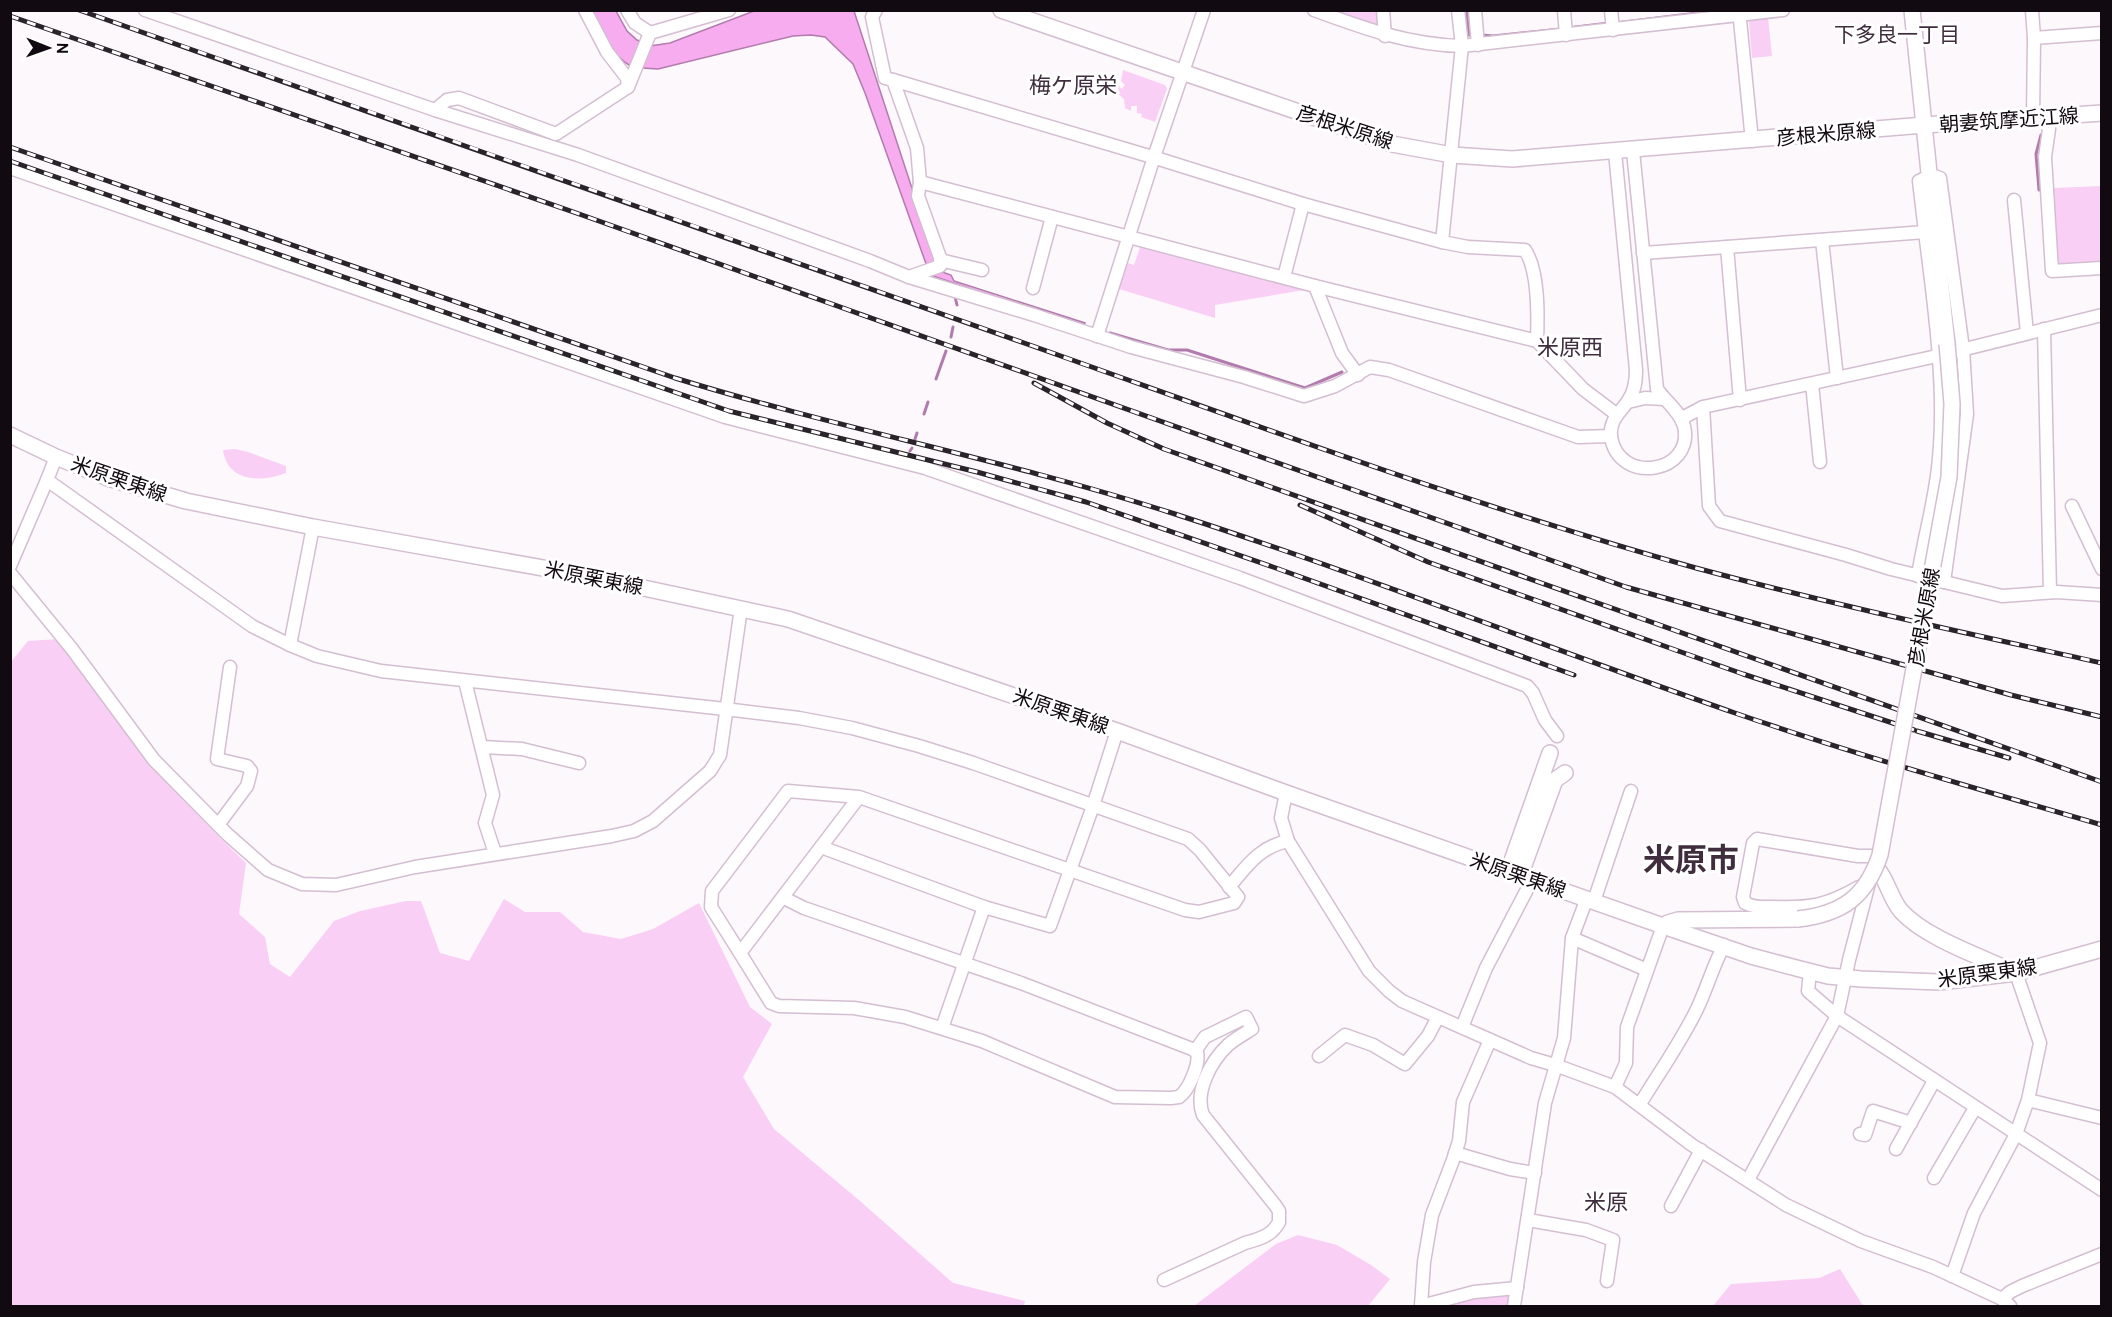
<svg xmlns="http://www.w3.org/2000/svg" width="2112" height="1317" font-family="Overpass,'Noto Sans JP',sans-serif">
<rect width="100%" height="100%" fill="#fdf8fc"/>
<!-- green -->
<g fill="#facff5">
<path d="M 1327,11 L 1377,11 L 1378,25 L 1374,27 Z"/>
<path d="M 1768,17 L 1772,56 L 1752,58 L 1749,21 Z"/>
<path d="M 1123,70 L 1165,85 L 1167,89 L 1155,122 L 1141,117 L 1142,114 L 1137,113 L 1137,106 L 1131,106 L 1131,111 L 1125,108 L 1124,99 L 1117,93 L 1119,86 L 1122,89 L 1125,85 L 1121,81 Z"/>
<path d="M 2101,186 L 2101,261 L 2061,265 L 2056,261 L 2054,188 Z"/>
<path d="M 1140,247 L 1310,289 L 1215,305 L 1215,318 L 1119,289 L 1128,263 L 1134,265 Z"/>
<path d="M 235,449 L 248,452 L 286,466 L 286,473 C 262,483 227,482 223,450 Z"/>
<path d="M 59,639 L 151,767 L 221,839 L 246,863 L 239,914 L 265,937 L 270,964 L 290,977 L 334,921 L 360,911 L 406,901 L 421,901 L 440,953 L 469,961 L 504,899 L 525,912 L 560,912 L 583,932 L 621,939 L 653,929 L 699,903 L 750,1007 L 772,1024 L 743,1077 L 774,1129 L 860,1201 L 953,1283 L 1025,1301 L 1024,1306 L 11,1306 L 10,663 L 28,641 Z"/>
<path d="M 1298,1235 L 1337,1245 L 1371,1265 L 1390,1279 L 1368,1306 L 1194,1306 L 1276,1244 Z"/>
<path d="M 1840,1269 L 1862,1304 L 1866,1306 L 1713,1306 L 1731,1284 L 1819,1278 Z"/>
<path d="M 1505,1293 L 1509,1297 L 1507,1306 L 1437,1306 L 1481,1294 Z"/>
</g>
<!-- water -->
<path fill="#f7acf0" stroke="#b27bad" stroke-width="1.5" d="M 593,11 L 616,11 L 627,31 L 637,40 L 650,46 L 670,43 L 754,11 L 854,11 L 939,271 L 951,275 L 954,281 L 1085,323 L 1083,326 L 971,292 L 969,288 L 930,275 L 865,93 L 853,64 L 825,37 L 811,35 L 793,36 L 658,69 C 649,68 637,69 629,65 C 611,55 601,28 593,11 Z"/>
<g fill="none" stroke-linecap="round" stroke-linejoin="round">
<!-- stream -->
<g stroke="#b27bad" stroke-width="3">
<path d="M 1467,10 L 1469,35 L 1475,35"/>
<path d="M 1616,23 L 1721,10"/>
<path d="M 1568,28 L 1609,23"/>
<path d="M 1481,35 L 1493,36 L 1561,29"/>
<path d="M 2039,190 L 2036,154 L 2041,135"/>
<path d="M 955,297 L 957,305"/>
<path d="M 1110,333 L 1168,350 L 1187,350 L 1305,388 L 1342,372"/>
<path d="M 951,337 L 953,327"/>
<path d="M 936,379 L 946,351"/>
<path d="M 924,414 L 928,402"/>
<path d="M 915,439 L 917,433"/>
<path d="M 910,451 L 912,448"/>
</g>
<!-- minor casing -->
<g stroke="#d4bed1" stroke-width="15">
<g id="minor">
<path d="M 145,10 L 435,110 L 578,155 L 870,261 L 909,277 L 1034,315 L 1131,347 L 1244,377 L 1304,396 L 1335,386 L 1370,367 L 1389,370 L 1578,437 L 1611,436"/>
<path d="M 585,10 L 607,52 L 627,78 L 628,87"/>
<path d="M 627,10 L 635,23 L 650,33"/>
<path d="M 876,10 L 872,17 L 885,78 L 893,80 L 917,148 L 920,182 L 918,196 L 942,263 L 940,266 L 909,277"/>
<path d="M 1314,10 C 1363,28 1409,45 1462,46 L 1783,10"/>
<path d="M 1383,10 L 1385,36"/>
<path d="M 1458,10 L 1462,46 L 1442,242 L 1468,247 L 1525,250 C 1539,271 1538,315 1537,341 L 1583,389 L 1616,414"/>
<path d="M 1475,10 L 1478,45"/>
<path d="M 1564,10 L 1566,35"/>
<path d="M 1611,10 L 1613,30"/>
<path d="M 1739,10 L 1752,141"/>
<path d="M 2032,10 L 2034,38"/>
<path d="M 893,80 L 1159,159 L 1303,204 L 1442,242"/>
<path d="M 435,110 L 447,100 L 459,98 L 556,134 L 628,87 L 650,33 L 729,10"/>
<path d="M 2048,117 L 2049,129 L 2045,157 L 2052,271 L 2102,268"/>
<path d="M 2033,118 L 2034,38 L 2102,33"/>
<path d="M 1615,152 L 1636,370 C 1636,381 1635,391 1628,401 C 1620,413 1609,420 1611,437 C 1619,486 1695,473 1684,426 C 1680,411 1665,401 1657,389 L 1633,151"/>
<path d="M 10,168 L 725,417 L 925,468 L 1240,578 L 1527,686 L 1533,693 L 1545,720 L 1557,736"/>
<path d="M 920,182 L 1315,286 L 1342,353 L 1358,375"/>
<path d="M 2014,200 L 2027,333"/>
<path d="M 1822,240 L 1837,378"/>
<path d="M 1643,253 L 1727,247"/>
<path d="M 940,260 L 982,270"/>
<path d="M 1284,277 L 1303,204"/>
<path d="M 1315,286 L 1537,341"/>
<path d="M 1033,288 L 1052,217"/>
<path d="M 2044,329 L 2050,592"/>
<path d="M 1097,336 L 1154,157 L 1204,10"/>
<path d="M 1812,384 L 1820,462"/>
<path d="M 1740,400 L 1727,247 L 1925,232 L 1919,181 L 1931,175 L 1940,178 L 1963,349 L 1967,414 L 1944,582"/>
<path d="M 1628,402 L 1645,398 L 1664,399"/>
<path d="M 1703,407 L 1709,506 L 1720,521 L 1846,555 L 1891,569 L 2002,596 L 2057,592 L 2102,595"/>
<path d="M 1682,421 L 1686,416 L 1703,407 L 1937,356 L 2102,315"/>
<path d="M 56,457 L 47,480 L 252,626 L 290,645"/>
<path d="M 2072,506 L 2102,569"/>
<path d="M 313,527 L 290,645 L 317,656 L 381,671 L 725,709 L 799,718 L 852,728 L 919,746 L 973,763 L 1188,839 L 1200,850 L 1238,897 L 1234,903 L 1199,912 L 1185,910 L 859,797 L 788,791 L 712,891 L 711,907 L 740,953 L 859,797"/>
<path d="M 10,566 L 47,480"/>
<path d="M 10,573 L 72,649 L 154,760 L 227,834 L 268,870 L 302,884 L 336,885 L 415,867 L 612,836 L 634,831 L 653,821 L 710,771 L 720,755 L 741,608"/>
<path d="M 1918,576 C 1924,536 1936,498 1939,458 C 1946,386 1934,304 1925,232"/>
<path d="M 465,681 L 493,795 L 485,823 L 495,853"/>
<path d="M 482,747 L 522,749 L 579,763"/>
<path d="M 1286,793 L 1281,818 L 1288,841 L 1369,971 L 1389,991 L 1402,1001 L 1531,1058 L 1555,1065 L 1615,1087 L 1692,1145 L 1786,1205 L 1861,1241 L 1933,1267 L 2002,1299 L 2010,1306"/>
<path d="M 218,825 L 247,786 L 251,771 L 247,766 L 217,759 L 230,667"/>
<path d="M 821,847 L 984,907 L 1050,926 L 1093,806 L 1117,731"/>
<path d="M 1229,887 C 1247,866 1259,847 1288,841"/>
<path d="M 1859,887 C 1826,906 1810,908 1773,907 C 1763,907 1754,908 1745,903 L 1743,897 L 1753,843 L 1757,839 L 1858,856 L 1874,856"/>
<path d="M 1594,901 L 1631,791"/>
<path d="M 1572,938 L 1647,970"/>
<path d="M 740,953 L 771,1003 L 779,1006 L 854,1008 L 905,1017 L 982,1041 L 1115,1097 L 1171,1098 L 1179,1097 C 1189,1090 1200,1064 1197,1052 L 1192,1049 L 1021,983 L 804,908 L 784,898"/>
<path d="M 1810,972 L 1808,991 L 1837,1016 L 2102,1190"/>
<path d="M 1462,1027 L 1486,968 L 1532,880"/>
<path d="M 942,1028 L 984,907"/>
<path d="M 1490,1040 L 1463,1102 L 1459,1141 L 1453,1160 L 1432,1215 L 1424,1262 L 1421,1306 L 1474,1292 L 1517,1288"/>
<path d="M 1319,1056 L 1345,1035 L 1373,1045 L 1405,1064 L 1428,1036 L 1438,1017"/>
<path d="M 1615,1087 L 1626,1063 L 1627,1027 L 1663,926"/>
<path d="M 2028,1100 L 2102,1118"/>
<path d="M 1640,1104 C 1659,1073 1681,1042 1697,1009 C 1707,988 1713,966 1724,945"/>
<path d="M 1860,1134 L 1865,1135 L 1873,1111 L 1911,1123"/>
<path d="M 1896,1149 L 1934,1081"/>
<path d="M 1455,1153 L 1510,1169 L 1535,1173"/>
<path d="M 1934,1178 L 1975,1108"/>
<path d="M 1748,1180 L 1837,1016 L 1849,960 L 1869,883"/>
<path d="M 1671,1206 L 1701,1150"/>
<path d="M 1528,1220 L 1586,1230 L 1613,1240 L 1607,1281"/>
<path d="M 1952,1276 L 1974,1213 L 2016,1134 L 2028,1100 L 2040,1043 L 2016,973"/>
<path d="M 1164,1280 L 1245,1243 C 1259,1239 1272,1236 1279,1222 L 1279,1211 L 1275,1205 L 1203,1115 C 1194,1092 1211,1061 1228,1045 C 1235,1039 1244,1034 1252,1029 L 1246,1017 L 1205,1037 L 1195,1051"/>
<path d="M 2002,1299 L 2010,1292 L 2022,1286 L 2102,1254"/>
<path d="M 1514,1306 L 1545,1103 L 1564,1038 L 1572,938 L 1587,898"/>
</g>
</g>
<!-- major casing -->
<g stroke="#d4bed1" stroke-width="18">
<g id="major">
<path d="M 1001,10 L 1392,144 L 1452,155 L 1512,159 L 1924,125 L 1947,344"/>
<path d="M 1912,10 L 1924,125 L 2102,113"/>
<path d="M 10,435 L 56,457 L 108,478 L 186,501 L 313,527 L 588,576 L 788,619 L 1117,731 L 1286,793 L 1663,926 L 1751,956 L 1800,969 L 1828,976 L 1861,979 L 1939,982 L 2016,973 L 2102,949"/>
<path d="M 1876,867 C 1887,879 1890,898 1901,911 C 1925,938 1982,957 2016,973"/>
<path d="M 1508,872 L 1550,753"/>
<path d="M 1520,876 L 1555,780 L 1565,773"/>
<path d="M 1663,926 L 1668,923 L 1678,920 L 1798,919"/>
</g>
</g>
<!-- minor -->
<use href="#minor" stroke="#fff" stroke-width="12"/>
<!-- major -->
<use href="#major" stroke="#fff" stroke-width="15"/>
<!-- rail casing -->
<g stroke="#2a2329" stroke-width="5">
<g id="rail">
<path d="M 79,10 C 395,120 711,232 1027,344 C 1248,422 1469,505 1696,568 C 1830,604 1966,633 2102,663"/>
<path d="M 10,16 L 582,215 L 1626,587 L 2011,695 L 2102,717"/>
<path d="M 10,147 L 675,378 C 840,429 1011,461 1175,514 C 1364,575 1548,648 1735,713 C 1856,755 1979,789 2102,825"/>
<path d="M 10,161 L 729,411 L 977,472 L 1086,502 L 1273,567 L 1574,675"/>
<path d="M 1034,383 L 1107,423 L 1164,449 L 2102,782"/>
<path d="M 1300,505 L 1428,562 L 1743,674 L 1914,730"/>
<path d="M 1917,731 L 2009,758"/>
</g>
</g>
<!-- rail -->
<use href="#rail" stroke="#fff" stroke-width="3" stroke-dasharray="9" stroke-linecap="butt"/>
<!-- major-bridge casing -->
<g stroke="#d4bed1" stroke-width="18" stroke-linecap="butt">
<path id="major-bridge" d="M 1798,919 C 1842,914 1866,897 1880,855 L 1949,477 L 1952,404 L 1947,344"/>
</g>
<!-- major-bridge -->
<use href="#major-bridge" stroke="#fff" stroke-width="15"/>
</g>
<g text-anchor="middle" stroke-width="6" stroke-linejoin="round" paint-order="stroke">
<!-- street labels -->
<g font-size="20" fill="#120a11" stroke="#fff">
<text transform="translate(2009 120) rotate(-4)" y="7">朝妻筑摩近江線</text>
<text transform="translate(1345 127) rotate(18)" y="7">彦根米原線</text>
<text transform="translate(1826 134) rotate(-5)" y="7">彦根米原線</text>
<text transform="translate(119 479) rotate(19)" y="7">米原栗東線</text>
<text transform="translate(594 578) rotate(11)" y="7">米原栗東線</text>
<text transform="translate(1924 617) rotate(-80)" y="7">彦根米原線</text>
<text transform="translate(1061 711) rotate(19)" y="7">米原栗東線</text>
<text transform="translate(1518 875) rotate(19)" y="7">米原栗東線</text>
<text transform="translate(1987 973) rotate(-8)" y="7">米原栗東線</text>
</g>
<!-- neighbourhood labels -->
<g font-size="21" fill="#402e3e" stroke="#fff">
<text x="1897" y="42">下多良一丁目</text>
</g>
<!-- quarter labels -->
<g font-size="22" fill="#402e3e" stroke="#fff">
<text x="1073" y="93">梅ケ原栄</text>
<text x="1570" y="355">米原西</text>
<text x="1606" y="1210">米原</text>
</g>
<!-- town labels -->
<g font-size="32" font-weight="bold" fill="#402e3e" stroke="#fff">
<text x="1691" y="871">米原市</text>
</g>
</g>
<!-- border -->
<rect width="2112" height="1317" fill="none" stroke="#120a11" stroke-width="24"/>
<!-- north arrow -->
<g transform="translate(48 48) rotate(91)" stroke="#ffffff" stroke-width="4.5" paint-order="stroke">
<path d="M0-4.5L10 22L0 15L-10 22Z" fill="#120a11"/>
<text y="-9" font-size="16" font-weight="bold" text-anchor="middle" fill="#120a11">N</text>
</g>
</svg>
